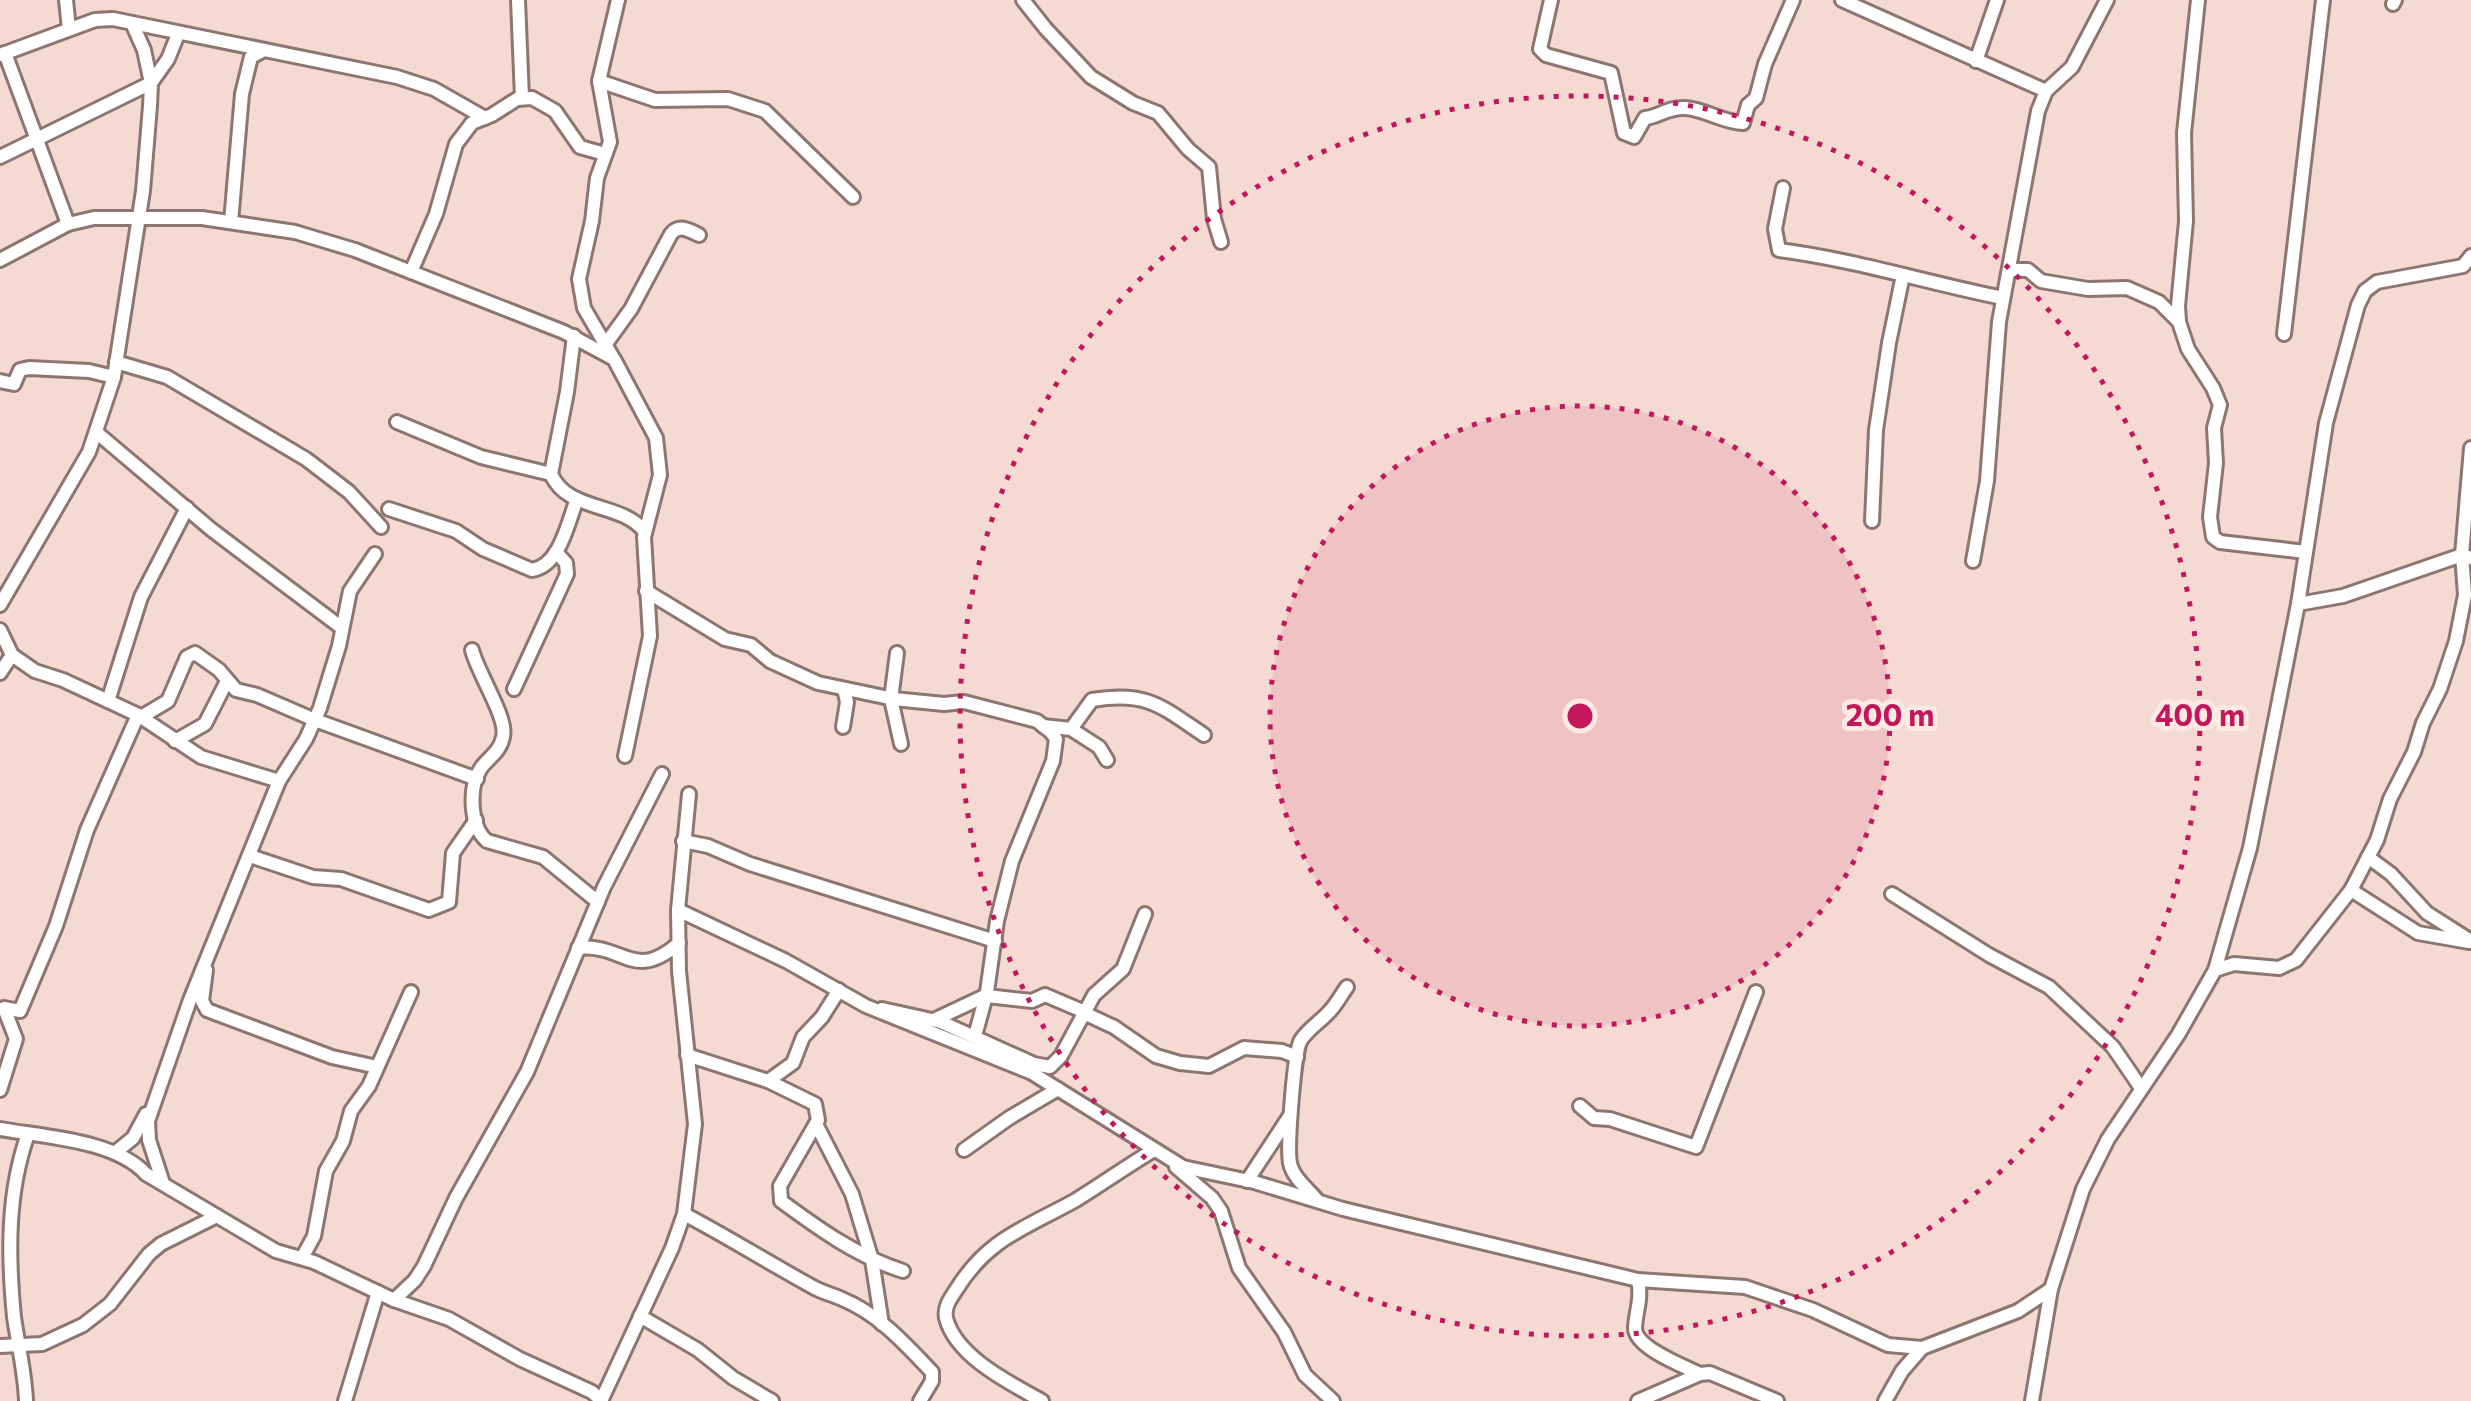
<svg xmlns="http://www.w3.org/2000/svg" width="2471" height="1401" font-family="Commissioner,sans-serif">
<rect width="100%" height="100%" fill="#f5dad3"/>
<g fill="none" stroke-linecap="round" stroke-linejoin="round">
<!-- minor casing -->
<g stroke="#8d766f" stroke-width="18">
<g id="minor">
<path d="M 66,0 L 69,29"/>
<path d="M 518,0 L 522,98"/>
<path d="M 1023,0 L 1046,29 L 1091,77 L 1133,103 L 1158,113 L 1188,149 L 1209,167 L 1214,219 L 1221,242"/>
<path d="M 1551,0 L 1540,49 L 1546,55 L 1611,73 L 1624,133 L 1634,137 L 1645,118 C 1659,117 1667,107 1685,108 C 1705,109 1724,123 1743,123 L 1748,105 L 1756,98 L 1765,64 L 1793,0"/>
<path d="M 1842,0 L 2046,91"/>
<path d="M 2393,4 L 2395,0"/>
<path d="M 5,53 L 68,224"/>
<path d="M 0,55 L 95,20 L 113,19 L 397,77 L 434,89 L 485,118"/>
<path d="M 1976,61 L 1997,0"/>
<path d="M 599,81 L 655,100 L 728,99 L 765,111 L 853,197"/>
<path d="M 0,157 L 151,83 L 168,59 L 178,34"/>
<path d="M 1783,188 L 1775,229 L 1779,250 C 1856,260 1928,283 2003,298"/>
<path d="M 231,222 L 242,94 L 251,57 L 264,50"/>
<path d="M 0,260 L 68,224 L 94,218 L 202,218 L 295,232 L 355,250 L 564,332 L 614,359 L 656,438 L 660,475 L 644,537 L 650,636 L 625,756"/>
<path d="M 2009,270 L 2028,270 L 2041,281 L 2088,289 L 2127,288 L 2159,302 L 2179,322 L 2188,349 L 2213,388 L 2220,405 L 2214,428 L 2216,463 L 2210,517 L 2213,537 L 2220,542 L 2306,552"/>
<path d="M 411,272 L 436,214 L 456,144 L 472,123 L 492,115 L 517,99 L 532,98 L 555,111 L 580,147 L 605,154"/>
<path d="M 2179,321 L 2178,306 L 2186,221 L 2184,133 L 2198,0"/>
<path d="M 2284,334 L 2323,0"/>
<path d="M 574,336 L 567,392 L 551,474 C 568,513 621,501 645,532"/>
<path d="M 605,345 L 631,309 L 671,234 C 679,224 689,230 699,235"/>
<path d="M 612,356 L 584,308 L 579,279 L 592,221 L 597,178 L 610,142 L 599,81 L 618,0"/>
<path d="M 116,362 L 167,377 L 306,459 L 349,492 L 381,527"/>
<path d="M 0,381 L 14,384 L 20,370 L 29,368 L 89,371 L 114,377"/>
<path d="M 397,422 L 481,457 L 551,474"/>
<path d="M 96,432 L 212,530 L 342,628"/>
<path d="M 389,509 L 456,531 L 483,549 L 532,570 C 560,566 568,522 577,499"/>
<path d="M 1872,521 L 1876,430 L 1889,343 L 1903,275"/>
<path d="M 1973,561 L 1987,481 L 1999,322 L 2038,111 L 2046,91 L 2072,67 L 2107,0"/>
<path d="M 646,591 L 725,639 L 751,645 L 770,661 L 818,683 L 894,699 L 944,704 L 964,702 L 1037,721 L 1051,732 L 1056,739 L 1053,761 L 1012,861 L 997,921 L 987,992 L 975,1036"/>
<path d="M 2298,604 L 2343,596 L 2462,555 L 2471,558"/>
<path d="M 0,605 L 89,452 L 114,377 L 143,191 L 150,106 L 151,83 L 144,50 L 132,23"/>
<path d="M 0,630 L 12,655 L 35,671 L 63,680 L 138,715 L 201,757 L 279,781"/>
<path d="M 472,650 C 478,674 508,718 503,737 C 500,752 489,757 481,768 C 468,787 470,827 487,841 L 543,857 L 598,902"/>
<path d="M 897,653 L 891,699 L 901,744"/>
<path d="M 0,673 L 12,655"/>
<path d="M 514,689 L 567,574 L 566,563 L 556,552"/>
<path d="M 108,701 L 141,597 L 187,508"/>
<path d="M 141,717 L 168,701 L 187,657 L 195,653 L 219,670 L 236,690 L 257,695 L 315,720 L 477,779"/>
<path d="M 1043,726 L 1071,729 L 1092,700 C 1147,691 1161,706 1204,735"/>
<path d="M 843,727 L 847,702 L 844,689"/>
<path d="M 1071,729 L 1099,747 L 1107,760"/>
<path d="M 175,741 L 205,724 L 227,681"/>
<path d="M 683,841 L 708,846 L 750,864 L 995,941"/>
<path d="M 250,856 L 313,877 L 341,879 L 429,910 L 449,902 L 453,853 L 476,820"/>
<path d="M 2368,857 L 2391,874 L 2427,913 L 2471,941"/>
<path d="M 2351,890 L 2418,933 L 2469,942"/>
<path d="M 1892,894 L 1989,955 L 2049,987 L 2113,1047 L 2141,1088"/>
<path d="M 678,910 L 786,961 L 866,1006 L 1032,1073 L 1183,1167 L 1254,1182 L 1343,1209 L 1638,1280 L 1745,1287 L 1813,1310 L 1888,1345 L 1922,1348 L 2018,1311 L 2051,1289"/>
<path d="M 578,948 C 624,943 633,983 679,943"/>
<path d="M 206,970 L 202,1001 L 207,1010 L 332,1057 L 377,1067"/>
<path d="M 2215,970 L 2234,964 L 2279,968 L 2296,960 L 2351,890 L 2377,840 L 2390,799 L 2414,752 L 2423,723 L 2440,689 L 2456,641 L 2465,595 L 2462,555 L 2471,448"/>
<path d="M 987,996 L 1032,1001 L 1045,995 L 1085,1012"/>
<path d="M 882,1009 L 941,1022 L 1034,1064 L 1050,1067 L 1061,1056 L 1094,995 L 1123,969 L 1145,914"/>
<path d="M 1084,1013 L 1114,1027 L 1156,1056 L 1180,1063 L 1209,1066 L 1244,1048 L 1282,1051 L 1297,1057"/>
<path d="M 934,1020 L 987,995"/>
<path d="M 687,1055 L 768,1081 L 815,1104 L 818,1120 L 780,1186 L 781,1201 C 819,1229 858,1257 903,1271"/>
<path d="M 768,1081 L 793,1063 L 803,1037 L 822,1017 L 839,990"/>
<path d="M 0,1090 L 16,1039 L 4,1008 L 20,1011 L 56,926 L 87,830 L 138,715"/>
<path d="M 1580,1106 L 1594,1118 L 1610,1119 L 1696,1147 L 1756,992"/>
<path d="M 816,1124 L 852,1194 L 872,1260 L 882,1324"/>
<path d="M 0,1129 C 45,1137 115,1140 146,1174 L 276,1251 L 314,1262 L 394,1300 L 449,1319 L 520,1359 L 592,1392 L 602,1401"/>
<path d="M 964,1150 L 1009,1118 L 1058,1089"/>
<path d="M 117,1151 L 133,1138 L 146,1114"/>
<path d="M 1176,1167 L 1212,1198 L 1221,1211 L 1239,1268 L 1284,1332 L 1305,1375 L 1333,1401"/>
<path d="M 1247,1181 L 1289,1117"/>
<path d="M 163,1183 L 149,1140 L 148,1121 L 190,1000 L 279,781 L 306,739 L 320,708 L 339,646 L 350,591 L 375,554"/>
<path d="M 1317,1200 C 1308,1189 1293,1178 1290,1163 C 1287,1147 1294,1050 1301,1040 C 1309,1028 1320,1022 1329,1012 C 1336,1005 1341,995 1347,987"/>
<path d="M 684,1214 C 728,1237 769,1263 813,1287 C 823,1293 832,1294 842,1299 C 879,1314 906,1345 932,1372 L 932,1381 L 920,1401"/>
<path d="M 302,1258 L 314,1236 L 326,1171 L 343,1141 L 351,1111 L 369,1086 L 411,992"/>
<path d="M 1638,1280 C 1642,1299 1636,1310 1635,1328 C 1635,1348 1684,1366 1700,1374"/>
<path d="M 394,1300 L 415,1280 L 424,1266 L 456,1198 L 527,1072 L 604,887 L 662,774"/>
<path d="M 640,1316 L 698,1350 L 733,1378 L 772,1401"/>
<path d="M 0,1346 L 42,1344 L 83,1325 L 110,1304 L 149,1254 L 161,1244 L 217,1216"/>
<path d="M 26,1401 C 25,1372 18,1345 14,1317 C 8,1255 7,1193 28,1134"/>
<path d="M 345,1401 L 378,1292"/>
<path d="M 601,1401 L 672,1248 L 684,1214 L 695,1124 L 679,971 L 678,910 L 689,794"/>
<path d="M 1042,1401 C 1010,1383 956,1357 946,1318 C 944,1307 950,1299 956,1290 C 988,1238 1026,1228 1076,1200 C 1102,1184 1127,1166 1154,1150"/>
<path d="M 1638,1401 L 1700,1374 L 1710,1373 L 1777,1401"/>
<path d="M 1885,1401 L 1902,1371 L 1922,1348"/>
<path d="M 2032,1401 L 2051,1289 L 2083,1189 L 2108,1139 L 2178,1035 L 2215,970 L 2250,848 L 2298,604 L 2326,423 L 2358,305 L 2365,291 L 2377,282 L 2463,266 L 2471,256"/>
</g>
</g>
<!-- minor -->
<use href="#minor" stroke="#fff" stroke-width="12"/>
</g>
<!-- distance rings -->
<circle cx="1580" cy="716" r="310" fill="#c2185b" fill-opacity=".12"/>
<g fill="none" stroke="#c2185b" stroke-width="5" stroke-dasharray="5 10">
<circle cx="1580" cy="716" r="310"/>
<circle cx="1580" cy="716" r="620"/>
</g>
<circle cx="1580" cy="716" r="15" fill="#c2185b" stroke="#fee9e3" stroke-width="5"/>
<g font-size="30" text-anchor="middle" font-weight="bold" fill="#c2185b" stroke="#fee9e3" stroke-width="10" stroke-linejoin="round" paint-order="stroke">
<text x="1890" y="726">200 m</text>
<text x="2200" y="726">400 m</text>
</g>
</svg>
